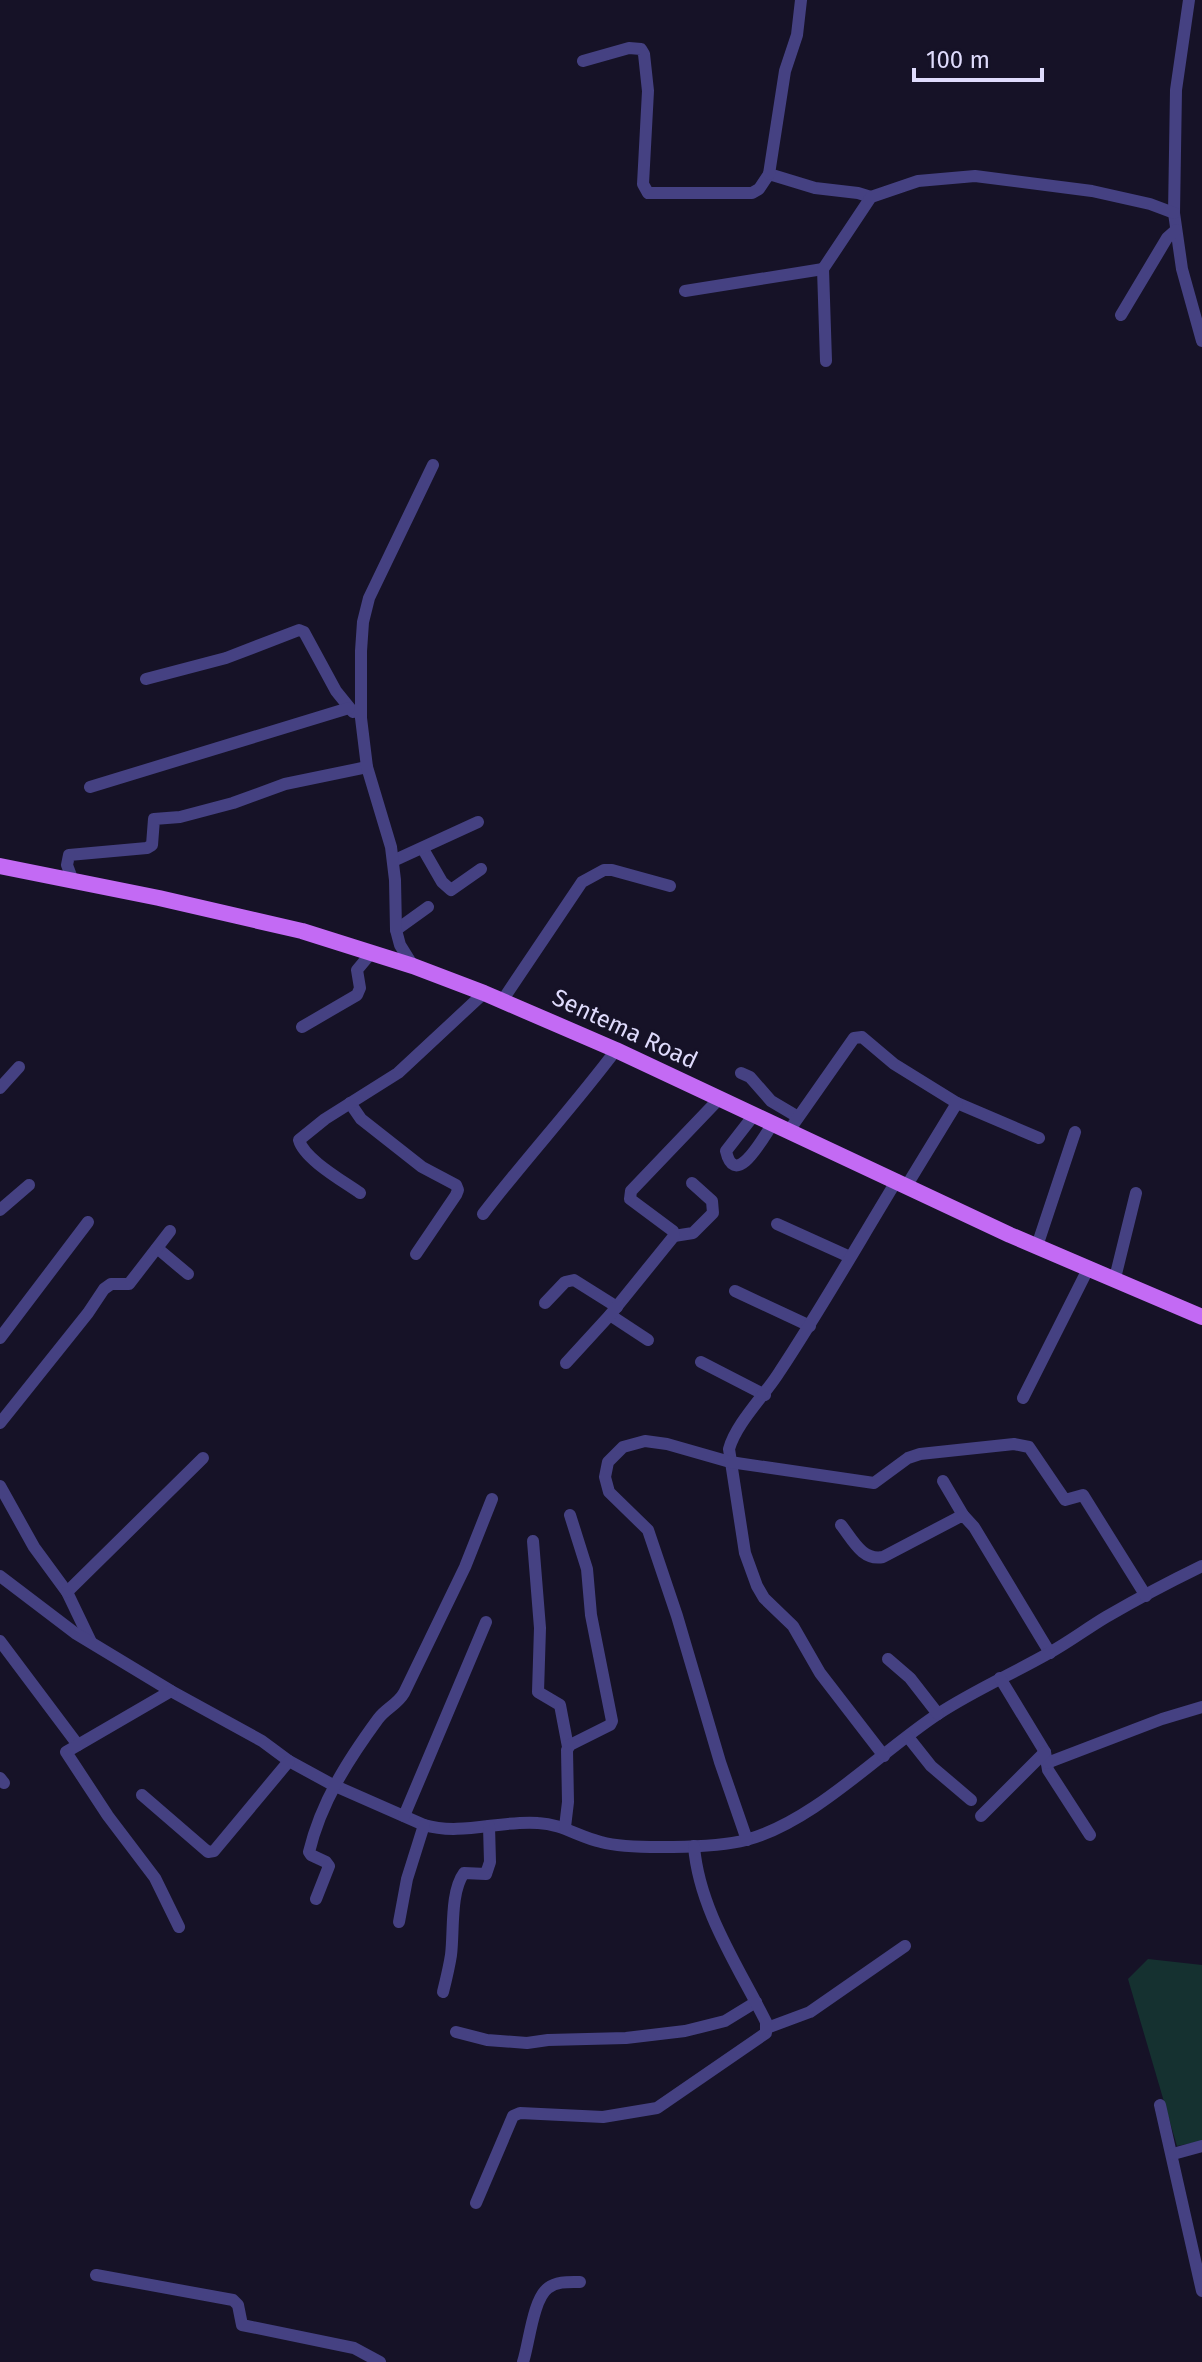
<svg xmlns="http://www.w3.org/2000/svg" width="1202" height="2362" font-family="'Fira Sans',sans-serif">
<rect width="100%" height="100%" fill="#161227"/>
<!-- green -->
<path fill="#153130" d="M 1148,1959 L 1202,1965 L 1202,2141 L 1177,2146 L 1128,1979 Z"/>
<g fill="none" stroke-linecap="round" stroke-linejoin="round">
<!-- minor -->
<g stroke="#454182" stroke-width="12">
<path d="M 1189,0 L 1176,90 L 1174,213 L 1182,269 L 1202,341"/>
<path d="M 583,61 L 629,48 L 641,49 L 644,54 L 648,91 L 643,184 L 648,193 L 752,193 L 759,189 L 769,174 L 815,188 L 858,193 L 871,197"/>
<path d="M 769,174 L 785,71 L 797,35 L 801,0"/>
<path d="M 685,291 L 823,269"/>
<path d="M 1121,315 L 1167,238 L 1176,230"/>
<path d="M 826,361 L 823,269 L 871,197 L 918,181 L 975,176 L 1092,191 L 1150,204 L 1174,213"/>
<path d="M 146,679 L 226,658 L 299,630 L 304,632 L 336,691 L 353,712"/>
<path d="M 90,787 L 349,708"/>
<path d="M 423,849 L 442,882 L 451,890 L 481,869"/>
<path d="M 393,861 L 478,822"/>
<path d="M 73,881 L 67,865 L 69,855 L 147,848 L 152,845 L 154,819 L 180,817 L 233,803 L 285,784 L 367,767"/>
<path d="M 396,930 L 428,907"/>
<path d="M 413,966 L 400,945 L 396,930 L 395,880 L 391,847 L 367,767 L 361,718 L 361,651 L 363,622 L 369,598 L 433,465"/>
<path d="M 502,1001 L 582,882 L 604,870 L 612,870 L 670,886"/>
<path d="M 302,1027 L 357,995 L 360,988 L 357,970 L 372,952"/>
<path d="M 741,1073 L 750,1077 L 771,1101 L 798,1117"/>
<path d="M 0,1088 L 19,1067"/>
<path d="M 350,1103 L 361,1119 L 422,1167 L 456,1185 L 458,1190 L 456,1195 L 416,1254"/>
<path d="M 957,1103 L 1039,1138"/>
<path d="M 754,1115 L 726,1151 C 735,1191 764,1136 772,1125"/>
<path d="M 788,1132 L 854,1038 L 862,1037 L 894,1064 L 957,1103 L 907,1185"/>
<path d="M 360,1193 C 343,1181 304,1159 299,1140 L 325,1119 L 398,1073 L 484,993"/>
<path d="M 0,1210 L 29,1185"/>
<path d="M 483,1214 C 526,1158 574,1106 616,1050"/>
<path d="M 777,1224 L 850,1257"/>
<path d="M 674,1236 L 693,1233 L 713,1213 L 712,1201 L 692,1183"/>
<path d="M 1037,1246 L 1075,1132"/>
<path d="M 157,1248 L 188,1274"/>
<path d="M 1115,1278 L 1136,1193"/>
<path d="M 735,1291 L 810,1326"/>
<path d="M 545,1303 L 565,1282 L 574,1280 L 617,1307"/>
<path d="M 610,1315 L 648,1340"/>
<path d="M 0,1338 L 88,1222"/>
<path d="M 701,1362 L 765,1395"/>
<path d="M 566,1363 L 610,1315 L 674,1236 L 673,1231 L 630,1199 L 631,1191 L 719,1099"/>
<path d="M 1023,1398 L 1089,1267"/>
<path d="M 0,1423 L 88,1313 L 104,1289 L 111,1284 L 129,1284 L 170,1231"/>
<path d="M 943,1481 L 963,1515"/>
<path d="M 0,1486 L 34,1547 L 67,1592 L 91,1642"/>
<path d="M 841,1525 C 853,1540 862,1561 883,1557 L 963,1515 L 974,1527 L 1050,1653"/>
<path d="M 533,1541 L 540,1628 L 538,1692 L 560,1705 L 568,1747"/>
<path d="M 0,1576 L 75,1633 L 171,1691 L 262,1741 L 289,1761 L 333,1785 L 424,1825 C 461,1836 500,1820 538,1823 C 562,1824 579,1837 601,1842 C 630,1850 716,1848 746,1840 C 814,1822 880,1752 938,1714 C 973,1691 1012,1674 1049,1653 C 1069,1642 1086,1629 1106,1617 C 1137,1599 1169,1582 1202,1566"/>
<path d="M 67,1592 L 203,1458"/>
<path d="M 0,1641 L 78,1745"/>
<path d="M 888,1659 L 910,1678 L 938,1714"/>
<path d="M 1000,1678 L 1045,1752 L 1048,1770 L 1090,1835"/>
<path d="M 171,1691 L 66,1752 L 108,1816 L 155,1878 L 179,1927"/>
<path d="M 908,1737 L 931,1766 L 971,1800"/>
<path d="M 884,1756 L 820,1673 L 793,1626 L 764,1598 L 757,1586 L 745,1553 L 729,1449 C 736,1423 766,1394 780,1371 C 821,1309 858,1244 897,1180"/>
<path d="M 1047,1763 L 1162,1719 L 1202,1707"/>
<path d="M 0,1778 L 4,1783"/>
<path d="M 142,1795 L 208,1852 L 214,1851 L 289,1761"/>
<path d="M 404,1816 L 486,1622"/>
<path d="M 981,1816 L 1045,1752"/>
<path d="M 565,1827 L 568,1802 L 567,1750 L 570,1745 L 610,1725 L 612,1721 L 591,1615 L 587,1569 L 570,1515"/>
<path d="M 747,1840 L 720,1762 L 677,1616 L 648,1530 L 609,1492 L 605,1477 L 608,1462 L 623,1447 L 645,1441 L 667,1444 L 730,1462 L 874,1483 L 908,1458 L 920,1454 L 1014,1444 L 1029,1447 L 1065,1500 L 1083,1495 L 1146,1596"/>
<path d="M 316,1899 L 329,1866 L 326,1862 L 311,1855 L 309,1852 C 321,1802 348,1760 378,1719 C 386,1708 397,1705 404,1693 L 465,1567 L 492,1499"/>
<path d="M 399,1922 L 407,1879 L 424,1825"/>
<path d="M 443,1992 C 446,1980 449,1968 451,1955 C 454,1932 450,1892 464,1873 L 486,1874 L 490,1862 L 489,1826"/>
<path d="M 767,2028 L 810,2012 L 905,1946"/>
<path d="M 456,2032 L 487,2040 L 527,2043 L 548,2040 L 626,2038 L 685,2031 L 725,2021 L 756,2002"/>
<path d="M 1160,2105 L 1202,2291"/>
<path d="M 1173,2154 L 1202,2146"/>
<path d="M 476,2203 L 513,2116 L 520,2113 L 603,2117 L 657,2108 L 766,2033 L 766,2022 C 738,1966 699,1909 694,1846"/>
<path d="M 96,2275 L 233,2300 L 238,2305 L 242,2325 L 354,2348 L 380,2362"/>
<path d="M 523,2362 C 529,2344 533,2299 548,2288 C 557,2281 569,2282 580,2282"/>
</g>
<!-- major -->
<path stroke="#c36af4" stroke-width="16" d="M 0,866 L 159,898 L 302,931 L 413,966 L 484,993 L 616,1050 L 1010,1235 L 1202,1317"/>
</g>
<g text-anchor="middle" stroke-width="6" stroke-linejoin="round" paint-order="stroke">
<!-- street labels -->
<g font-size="24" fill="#dfdbfc" stroke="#161227">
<text transform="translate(625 1029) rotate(25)" y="8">Sentema Road</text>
</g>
</g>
<!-- scale -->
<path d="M914 68v12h128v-12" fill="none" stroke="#dfdbfc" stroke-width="4"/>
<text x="926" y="68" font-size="24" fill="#dfdbfc" stroke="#161227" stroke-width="6" paint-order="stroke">100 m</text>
</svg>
